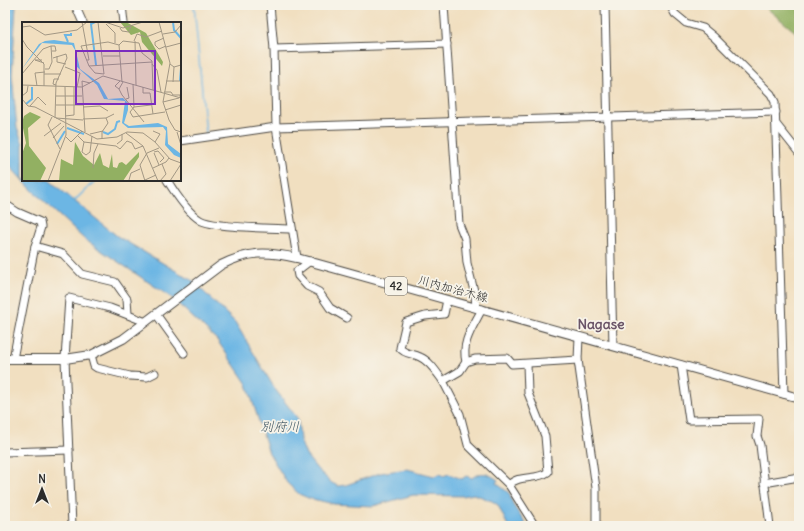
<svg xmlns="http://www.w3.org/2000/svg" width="804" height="531" font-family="Delius,'Klee One',sans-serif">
<rect width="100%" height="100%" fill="#f7f3e8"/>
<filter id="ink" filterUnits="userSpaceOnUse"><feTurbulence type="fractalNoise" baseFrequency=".025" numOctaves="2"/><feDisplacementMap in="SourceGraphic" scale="8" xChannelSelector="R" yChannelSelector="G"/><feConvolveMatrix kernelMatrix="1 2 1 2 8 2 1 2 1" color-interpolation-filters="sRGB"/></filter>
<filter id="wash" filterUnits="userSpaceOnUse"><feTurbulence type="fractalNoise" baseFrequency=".012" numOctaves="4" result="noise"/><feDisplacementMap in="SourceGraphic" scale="16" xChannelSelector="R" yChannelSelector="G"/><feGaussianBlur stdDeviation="0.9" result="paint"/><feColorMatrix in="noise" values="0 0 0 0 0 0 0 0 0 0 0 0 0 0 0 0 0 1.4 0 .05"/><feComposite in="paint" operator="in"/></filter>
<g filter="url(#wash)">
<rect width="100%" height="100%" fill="#f1dfc0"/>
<!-- forest -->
<path fill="#92b062" stroke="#5e6e46" d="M 763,5 L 799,5 L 799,35 L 764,6 Z"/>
<!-- water -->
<path fill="#6cb6e4" stroke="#4c7088" d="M 5,5 L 16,5 L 12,75 L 17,128 L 23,144 L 23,180 L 49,180 L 117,236 L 193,281 L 211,299 L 235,322 L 275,389 L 298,419 L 300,440 L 306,455 L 317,469 L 332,483 L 338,486 L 346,485 L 380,473 L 407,469 L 434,476 L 440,474 L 443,476 L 449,474 L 462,479 L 466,476 L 472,478 C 482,470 489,474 498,480 L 496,483 L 509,493 L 513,505 L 527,526 L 508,526 L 498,505 L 492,501 L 474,494 L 463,496 L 413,495 L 373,506 L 334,504 L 308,498 L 299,494 L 287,483 L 269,453 L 247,384 L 217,340 L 172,298 L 84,239 L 33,191 L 14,171 L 5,158 Z"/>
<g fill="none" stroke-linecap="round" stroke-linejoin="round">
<!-- stream -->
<g stroke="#6cb6e4" stroke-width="1.5">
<path d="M 194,5 L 206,134"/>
<path d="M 73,202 L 96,180"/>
</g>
</g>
</g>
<g filter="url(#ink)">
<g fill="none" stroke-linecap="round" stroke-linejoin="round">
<!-- minor casing -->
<g stroke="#494641" stroke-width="9">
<g id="minor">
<path d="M 75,5 L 83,23"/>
<path d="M 122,5 L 124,23"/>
<path d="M 270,5 L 274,49 L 276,127 L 297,258"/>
<path d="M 444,5 L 459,224 L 465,239 L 467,263 L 475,295 L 476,308"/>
<path d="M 605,5 L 613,346"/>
<path d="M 670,5 L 675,14 L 686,23 L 703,28 L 714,37 L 771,94 L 775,102 L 784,394"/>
<path d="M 274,49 L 447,44"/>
<path d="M 776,124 L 799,153"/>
<path d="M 180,141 L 276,127 L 776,112"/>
<path d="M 167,180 C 175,193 187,212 200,220 C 213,228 273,228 292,229"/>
<path d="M 5,204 L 17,212 L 40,222 L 41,227 L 35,246 L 13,359"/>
<path d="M 35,246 L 63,254 L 82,274 L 115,282 L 127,299 L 128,314"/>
<path d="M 310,261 L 297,271 L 298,276 L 307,286 L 319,292 L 330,308 L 347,318"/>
<path d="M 156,314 L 184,353"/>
<path d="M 579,337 L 578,360 L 596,488 L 596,526"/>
<path d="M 91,355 L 94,366 L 97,368 L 130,376 L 147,377 L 155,373"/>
<path d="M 466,362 C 461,342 473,327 482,309"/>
<path d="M 681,365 L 689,420 L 759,419 L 757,436 L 760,445 L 770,526"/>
<path d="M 443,381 C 437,373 430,361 420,357 C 413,353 405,355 400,348 L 406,322 L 425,316 L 444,314 L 447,300"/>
<path d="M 5,452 L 69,450"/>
<path d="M 764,483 L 799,477"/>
<path d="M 509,485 C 519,474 536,481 548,472 L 545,436 L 528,393 L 527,364"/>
<path d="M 72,526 L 65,359 L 69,298 L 110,308 L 146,322"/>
<path d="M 535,526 L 509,485 L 468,445 L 460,414 L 443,381 L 460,371 L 466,362 L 475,359 L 507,358 L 512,364 L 578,360"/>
</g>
</g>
<!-- major casing -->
<g stroke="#494641" stroke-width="10">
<path id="major" d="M 5,359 L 65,359 L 91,355 L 123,339 L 221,265 C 249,251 266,251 297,258 L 799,398"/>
</g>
<!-- minor -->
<use href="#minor" stroke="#fff" stroke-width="7"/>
<!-- major -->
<use href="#major" stroke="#fff" stroke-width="8"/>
</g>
</g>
<g text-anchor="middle" stroke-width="3.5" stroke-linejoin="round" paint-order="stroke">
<!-- shield labels -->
<rect fill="#f7f3e8" stroke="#686764" stroke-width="1" x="385" y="277" width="22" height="18" rx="3"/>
<g font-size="11" font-weight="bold" fill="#2b2b2b">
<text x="396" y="290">42</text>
</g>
<!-- street labels -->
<g font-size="12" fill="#2b2b2b" stroke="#f7f3e8">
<text transform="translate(453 289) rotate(15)" y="4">川内加治木線</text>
</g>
<!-- water labels -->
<g font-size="13" font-style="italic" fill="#3e5562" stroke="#f7f3e8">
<text x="280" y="431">別府川</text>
</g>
<!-- quarter labels -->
<g font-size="14" font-weight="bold" fill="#6a5568" stroke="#f7f3e8">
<text x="601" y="329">Nagase</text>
</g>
</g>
<!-- overview -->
<g transform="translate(22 22)">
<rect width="159" height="159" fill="#f1dfc0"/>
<path d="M 98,0 L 104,0 L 124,11 L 141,40 L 140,44 L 120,20 L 118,10 L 109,13 ZM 8,90 L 19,95 L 6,106 L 7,124 L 24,146 L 18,159 L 0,159 L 0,132 L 4,121 L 0,101 L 2,94 ZM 53,120 L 61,134 L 72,143 L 78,131 L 81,143 L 87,146 L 90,132 L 91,145 L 95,146 L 97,141 L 100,140 L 104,143 L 117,130 L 117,135 L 101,159 L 37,159 L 39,137 L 51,143 Z" fill="#92b062"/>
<path d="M 32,18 L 52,21 L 58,47 L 77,61 L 86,77 L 101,76 L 106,81 L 106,88 L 102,101 L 107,104 L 136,101 L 145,105 L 146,122 L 159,132 L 159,136 L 152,133 L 143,123 L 144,109 L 141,105 L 106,106 L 100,101 L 103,79 L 82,77 L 75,63 L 54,44 L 53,28 L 50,23 L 20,21 L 0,47 L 17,22 L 23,19 Z" fill="#6cb6e4"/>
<path fill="none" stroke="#6cb6e4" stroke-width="2" d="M 73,0 L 69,2 L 74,43M 151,0 L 152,8 L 159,16M 46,20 L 43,13 L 49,13 L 49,11M 158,59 L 159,46M 4,82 L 10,77 L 10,65M 45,106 L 62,112M 81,110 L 86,112 L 93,107 L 95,100 L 98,99M 35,122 L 43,109"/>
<path fill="none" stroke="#a29784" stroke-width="1" d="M 60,0 L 67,38 L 65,38M 76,0 L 82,52M 83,0 L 101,6 L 121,0M 137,0 L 148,41 L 141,80 L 147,98 L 153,108 L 159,110M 84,2 L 93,11 L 93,21M 0,5 L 8,4 L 23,13 L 55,8 L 65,0M 98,6 L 100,9 L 107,10 L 109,4M 141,12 L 153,10 L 159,3M 142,16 L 133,20 L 133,23 L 137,27 L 144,24M 0,17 L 5,25 L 22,42 L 22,64M 112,19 L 115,12 L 124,15 L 140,9M 113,19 L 114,63M 97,23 L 101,19 L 117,21 L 120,31 L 130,39 L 131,68M 97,23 L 100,60M 29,24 L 33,24 L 34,29 L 30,29M 144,25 L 159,21M 35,34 L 35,40 L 44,42M 81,34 L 98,34M 31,36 L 44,32 L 45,36 L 34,61 L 33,96M 20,38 L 13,38 L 22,41M 130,42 L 135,48 L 139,70M 148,42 L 152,45 L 159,43M 67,44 L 130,40M 43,45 L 58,51 L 55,65M 0,52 L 21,27 L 29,24 L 30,40 L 27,47 L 23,47M 22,52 L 39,52M 82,52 L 73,51 L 67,44 L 59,24 L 86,20 L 97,23M 144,59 L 159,59M 159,59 L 159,78M 101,60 L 97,67 L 100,73 L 122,100M 151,60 L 152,45M 111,62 L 112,85M 0,63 L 60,65 L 81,54 L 159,76M 34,63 L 31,62 L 32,57 L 37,57M 15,64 L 13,51 L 23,50M 121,65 L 121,71 L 128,71 L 131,92M 97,67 L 93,64 L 98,59M 142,70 L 149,70 L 151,73 L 158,73 L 158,76M 0,74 L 5,70 L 6,64M 34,74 L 60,74M 0,77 L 6,84 L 13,85 L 75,117 L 95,115 L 105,110 L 121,111 L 133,120 L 148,137 L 159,141M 104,77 L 107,76 L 105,65M 141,80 L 157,76M 34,83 L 61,83M 129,83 L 112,85 L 108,90 L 111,95 L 143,90M 8,84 L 16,75 L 24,83M 61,85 L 78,84 L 86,89M 143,88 L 159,83M 43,94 L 52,93 L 52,65M 30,95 L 26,103 L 38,127M 34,96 L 61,98M 61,97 L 84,96 L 92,92M 131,109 L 138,112 L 133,120M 63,110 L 60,59 L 68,61M 155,110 L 159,123M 104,111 L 121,124 L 136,159M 68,112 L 81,109M 22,114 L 39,101M 56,114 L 62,120 L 94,124 L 98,127 L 105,119 L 110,121 L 113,127 L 121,124M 44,115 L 49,120 L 60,109M 31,116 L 42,104M 80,117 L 80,110 L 86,101 L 84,96M 62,120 L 60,130 L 64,133 L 68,130 L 70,114M 95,122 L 100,118 L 100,112M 132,130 L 136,129 L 142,136 L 138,140M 132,131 L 137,143M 71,146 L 72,131 L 76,122M 131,146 L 144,140 L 147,136M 107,158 L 109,151 L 118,147M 123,158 L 134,153M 26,159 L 44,113 L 43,65M 123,159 L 118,143 L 125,131 L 137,126M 138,159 L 144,152 L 140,142M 148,159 L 159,142"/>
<path fill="#7b2cbf" fill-opacity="0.15" stroke="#7b2cbf" stroke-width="2" d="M 54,29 L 133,29 L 133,82 L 54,82 Z"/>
<rect width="159" height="159" fill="none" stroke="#2b2b2b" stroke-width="2"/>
</g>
<!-- margin -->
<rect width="804" height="531" fill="none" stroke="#f7f3e8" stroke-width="20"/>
<!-- north arrow -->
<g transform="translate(42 489)" stroke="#f7f3e8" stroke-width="3" paint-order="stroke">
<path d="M0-3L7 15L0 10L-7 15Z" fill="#2b2b2b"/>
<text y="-6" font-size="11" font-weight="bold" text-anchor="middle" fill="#2b2b2b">N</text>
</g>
</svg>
